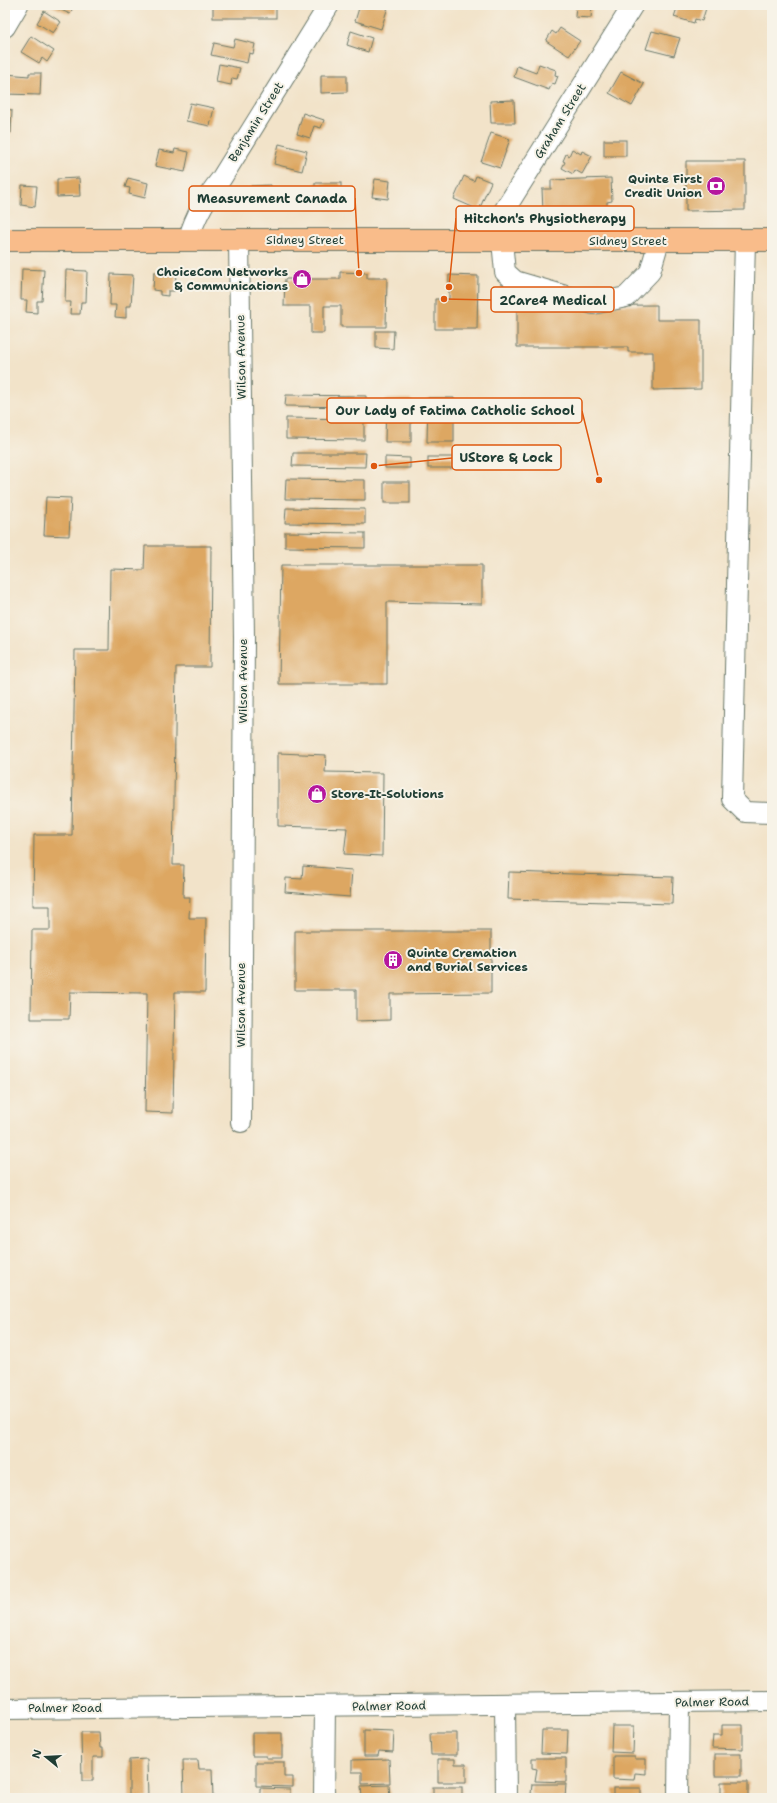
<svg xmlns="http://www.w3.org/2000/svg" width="777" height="1803" font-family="'Shantell Sans',sans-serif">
<rect width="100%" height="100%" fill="#f7f3e8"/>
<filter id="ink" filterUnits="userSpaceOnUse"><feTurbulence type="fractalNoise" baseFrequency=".025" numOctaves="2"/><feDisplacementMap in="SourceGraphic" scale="8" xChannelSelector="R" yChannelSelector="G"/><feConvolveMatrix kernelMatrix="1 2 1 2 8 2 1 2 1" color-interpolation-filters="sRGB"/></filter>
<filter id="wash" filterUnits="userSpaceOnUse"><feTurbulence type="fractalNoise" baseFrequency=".012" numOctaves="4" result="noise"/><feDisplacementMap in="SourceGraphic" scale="16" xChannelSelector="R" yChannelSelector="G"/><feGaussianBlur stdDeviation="0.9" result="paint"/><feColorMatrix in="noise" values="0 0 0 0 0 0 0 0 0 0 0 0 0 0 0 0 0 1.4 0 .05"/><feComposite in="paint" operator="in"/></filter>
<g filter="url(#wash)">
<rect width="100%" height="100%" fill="#f2e3c9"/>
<g id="blocks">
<!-- building -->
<g fill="#dda762">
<path d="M 50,5 L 74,5 L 70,14 Z"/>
<rect x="213" y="5" width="63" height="13"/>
<path d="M 360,5 L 381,5 L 388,7 L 381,29 L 355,21 Z"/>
<path d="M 576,5 L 592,5 L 591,18 L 575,17 Z"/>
<path d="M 678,5 L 707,5 L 702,21 L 695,19 L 694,23 L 674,17 Z"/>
<path d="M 44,11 L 61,22 L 53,33 L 37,23 Z"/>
<path d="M 560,28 L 580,41 L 569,56 L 546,41 L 552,31 L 556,34 Z"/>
<path d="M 351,31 L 372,38 L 368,52 L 347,45 Z"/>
<path d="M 652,31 L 680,38 L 674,56 L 646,49 Z"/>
<path d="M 31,36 L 54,51 L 47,62 L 42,58 L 39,63 L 21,52 Z"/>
<path d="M 235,39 L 255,44 L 253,54 L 249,53 L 247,63 L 211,55 L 214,43 L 233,47 Z"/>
<path d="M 219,64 L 240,68 L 237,79 L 232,78 L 231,85 L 216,82 Z"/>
<path d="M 539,64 L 556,70 L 555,75 L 558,76 L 555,84 L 552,83 L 549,90 L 514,77 L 517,66 L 536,73 Z"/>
<path d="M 621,72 L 644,84 L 632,106 L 609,93 Z"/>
<path d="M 29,73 L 41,73 L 40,95 L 5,94 L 6,74 L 29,76 Z"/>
<path d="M 321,75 L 347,75 L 347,92 L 321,93 Z"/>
<path d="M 514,100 L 515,123 L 491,123 L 490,101 Z"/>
<path d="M 190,103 L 214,108 L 210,126 L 186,121 Z"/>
<path d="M 5,109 L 12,110 L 11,133 L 5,133 Z"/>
<path d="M 303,113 L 324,120 L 321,128 L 314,126 L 310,138 L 297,134 Z"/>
<path d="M 491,133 L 510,139 L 500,168 L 481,162 Z"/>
<rect x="604" y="140" width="22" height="16"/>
<path d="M 279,144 L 307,151 L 302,171 L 274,164 Z"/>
<path d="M 175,149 L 189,152 L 185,172 L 155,166 L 159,150 L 174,153 Z"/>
<path d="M 572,149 L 581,154 L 582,151 L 592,156 L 582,174 L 575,170 L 573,174 L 562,168 L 565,162 L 563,161 L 566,154 L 569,156 Z"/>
<path d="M 686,161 L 745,161 L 745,210 L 686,211 Z"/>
<path d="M 464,176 L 474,181 L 476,176 L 491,182 L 479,210 L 454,199 Z"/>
<path d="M 79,178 L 80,196 L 57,197 L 57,179 Z"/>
<path d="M 128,178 L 148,183 L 145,198 L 129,194 L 130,188 L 125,187 Z"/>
<path d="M 611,178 L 612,201 L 607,202 L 607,210 L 543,212 L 542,189 L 551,189 L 551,180 Z"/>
<path d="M 375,179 L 390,181 L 388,199 L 372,197 Z"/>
<rect x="315" y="183" width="26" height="22"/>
<path d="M 22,185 L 37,186 L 35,207 L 21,205 Z"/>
<path d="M 271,185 L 271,203 L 251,203 L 251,186 Z"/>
<path d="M 22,269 L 44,270 L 42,301 L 37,301 L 37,313 L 26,312 L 27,300 L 21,300 Z"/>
<path d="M 66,270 L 87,271 L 86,302 L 81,302 L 80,314 L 70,314 L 71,302 L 65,302 Z"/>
<path d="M 154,272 L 176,273 L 175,291 L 168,291 L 168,296 L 160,295 L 160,291 L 153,290 Z"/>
<path d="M 340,272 L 367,273 L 367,278 L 387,278 L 386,327 L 341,327 L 341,306 L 324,306 L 324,333 L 311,333 L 311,306 L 284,306 L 285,279 L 340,279 Z"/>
<path d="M 111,274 L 133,275 L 131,306 L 126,306 L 126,318 L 115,317 L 116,305 L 110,305 Z"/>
<path d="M 449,275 L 478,276 L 477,329 L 435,329 L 435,299 L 449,299 Z"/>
<path d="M 5,297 L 7,297 L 6,310 L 5,310 Z"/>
<path d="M 657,305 L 657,320 L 701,320 L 701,389 L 653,390 L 653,352 L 628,352 L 628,347 L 517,347 L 517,306 Z"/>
<path d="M 376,331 L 394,331 L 393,349 L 376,348 Z"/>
<path d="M 5,390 L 7,390 L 6,403 L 5,403 Z"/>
<path d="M 286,395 L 366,396 L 366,407 L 285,406 Z"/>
<path d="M 428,398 L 454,398 L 454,442 L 427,442 Z"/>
<path d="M 386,399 L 411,399 L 411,442 L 385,442 Z"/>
<path d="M 286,418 L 364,419 L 364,440 L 286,439 Z"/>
<path d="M 293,453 L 366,453 L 365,467 L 292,466 Z"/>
<path d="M 385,457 L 410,458 L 410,468 L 385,468 Z"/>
<rect x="428" y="457" width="25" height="11"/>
<path d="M 286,479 L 365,480 L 365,500 L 285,499 Z"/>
<rect x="384" y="482" width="26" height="21"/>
<path d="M 46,497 L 71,498 L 69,536 L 44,535 Z"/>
<path d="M 286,508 L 365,509 L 365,524 L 285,523 Z"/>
<path d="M 285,532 L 365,533 L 365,548 L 285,547 Z"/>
<path d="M 145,546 L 211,546 L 210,667 L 176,667 L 173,865 L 184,865 L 183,897 L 190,897 L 189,918 L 206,918 L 205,992 L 175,992 L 173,1113 L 145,1112 L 147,993 L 70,992 L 69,1019 L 31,1019 L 32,930 L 50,930 L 50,906 L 33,906 L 34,835 L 72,835 L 75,650 L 109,650 L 110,569 L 144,570 Z"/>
<path d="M 281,565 L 482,565 L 482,604 L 387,602 L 387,684 L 279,684 Z"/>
<path d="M 278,753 L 326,755 L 325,772 L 383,773 L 382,856 L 344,854 L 347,828 L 278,826 Z"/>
<path d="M 303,866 L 352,870 L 350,897 L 285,892 L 286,878 L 302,879 Z"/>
<path d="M 509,872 L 673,877 L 672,904 L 508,899 Z"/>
<path d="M 295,931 L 491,931 L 491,993 L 390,994 L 390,1020 L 356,1021 L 356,990 L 295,990 Z"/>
<path d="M 722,1725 L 743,1725 L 743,1749 L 712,1748 L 713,1735 L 722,1735 Z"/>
<path d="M 612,1726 L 634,1726 L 633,1753 L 611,1752 Z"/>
<path d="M 364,1730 L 394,1731 L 393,1752 L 379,1751 L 378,1756 L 364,1756 Z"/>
<path d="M 542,1730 L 568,1730 L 567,1754 L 541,1753 Z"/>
<path d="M 81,1732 L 99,1732 L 100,1748 L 103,1748 L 103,1757 L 93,1757 L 93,1781 L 82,1781 Z"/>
<path d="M 252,1733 L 282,1733 L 282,1758 L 266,1758 L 266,1756 L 252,1756 Z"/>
<path d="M 430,1733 L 457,1733 L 457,1755 L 431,1755 Z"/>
<rect x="715" y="1754" width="26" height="22"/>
<path d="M 613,1756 L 635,1756 L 635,1759 L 646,1759 L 646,1774 L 635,1773 L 634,1780 L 613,1779 Z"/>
<path d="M 532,1758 L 566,1758 L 566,1782 L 535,1781 L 537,1769 L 532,1768 Z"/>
<path d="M 147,1759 L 148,1798 L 129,1798 L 129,1760 Z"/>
<path d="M 389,1759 L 390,1783 L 362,1784 L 362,1772 L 352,1772 L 352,1760 Z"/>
<path d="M 438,1759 L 455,1759 L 455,1764 L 466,1764 L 466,1782 L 438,1782 Z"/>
<path d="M 183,1760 L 198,1760 L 199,1769 L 212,1769 L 213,1798 L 184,1798 Z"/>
<path d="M 256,1762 L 284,1762 L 284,1777 L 293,1777 L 293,1787 L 256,1786 Z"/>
<path d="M 721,1782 L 748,1782 L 748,1798 L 708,1798 L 708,1796 L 721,1796 Z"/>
<path d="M 532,1784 L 566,1784 L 565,1798 L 536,1798 L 537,1795 L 531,1794 Z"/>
<path d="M 389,1785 L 390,1798 L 362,1798 L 361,1786 Z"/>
<rect x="433" y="1787" width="29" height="11"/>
<path d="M 260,1788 L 290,1789 L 290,1798 L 260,1798 Z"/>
<rect x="613" y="1788" width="28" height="10"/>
</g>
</g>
</g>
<g filter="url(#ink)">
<use href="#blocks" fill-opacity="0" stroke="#697768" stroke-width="1"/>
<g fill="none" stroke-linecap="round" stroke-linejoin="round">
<!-- minor casing -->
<g stroke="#697768" stroke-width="22">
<g id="minor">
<path d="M 633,5 L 502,214 L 502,241 L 505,272 L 515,281 L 593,304 L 626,297 L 650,272 L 659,241"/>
<path d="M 5,27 L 18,5"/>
<path d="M 239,239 L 244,638 L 241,1122"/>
<path d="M 188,240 C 196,215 205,199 221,179 L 329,5"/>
<path d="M 745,240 L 732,799 L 745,812 L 772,813"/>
<path d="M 505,1704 L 506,1798"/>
<path d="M 5,1709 L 772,1701"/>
<path d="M 324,1798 L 325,1706"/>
<path d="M 678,1798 L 679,1703"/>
</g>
</g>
<!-- major casing -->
<g stroke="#697768" stroke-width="24">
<path id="major" d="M 5,240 L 772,240"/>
</g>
<!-- minor -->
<use href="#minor" stroke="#fff" stroke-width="20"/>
<!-- major -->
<use href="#major" stroke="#f9bc8a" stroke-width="22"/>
</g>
</g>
<!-- icons -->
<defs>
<g id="bank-disc" transform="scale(1)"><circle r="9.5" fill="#b5179e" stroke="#f7f3e8"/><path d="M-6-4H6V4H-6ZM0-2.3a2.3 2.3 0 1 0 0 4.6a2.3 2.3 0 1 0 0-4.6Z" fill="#fff"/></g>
<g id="shop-disc" transform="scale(1)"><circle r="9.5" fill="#b5179e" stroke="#f7f3e8"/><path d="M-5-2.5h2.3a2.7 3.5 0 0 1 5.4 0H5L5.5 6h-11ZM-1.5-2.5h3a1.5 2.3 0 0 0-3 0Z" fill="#fff"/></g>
<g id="building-disc" transform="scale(1)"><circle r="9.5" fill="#b5179e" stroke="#f7f3e8"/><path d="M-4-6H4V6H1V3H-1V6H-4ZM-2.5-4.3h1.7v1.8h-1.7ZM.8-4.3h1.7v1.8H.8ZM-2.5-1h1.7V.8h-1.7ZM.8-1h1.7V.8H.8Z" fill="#fff"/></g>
</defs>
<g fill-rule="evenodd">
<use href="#bank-disc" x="716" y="186"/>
<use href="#shop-disc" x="302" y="279"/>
<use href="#shop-disc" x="317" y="794"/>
<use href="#building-disc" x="393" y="960"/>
</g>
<g text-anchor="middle" stroke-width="4" stroke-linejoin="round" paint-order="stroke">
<!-- street labels -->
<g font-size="12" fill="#1f3d34" stroke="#f7f3e8">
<text transform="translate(560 121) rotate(-58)" y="4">Graham Street</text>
<text transform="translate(256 122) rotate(-58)" y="4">Benjamin Street</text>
<text x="305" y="244">Sidney Street</text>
<text x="628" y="245">Sidney Street</text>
<text transform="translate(241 357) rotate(-91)" y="4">Wilson Avenue</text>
<text transform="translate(243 681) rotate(-90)" y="4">Wilson Avenue</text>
<text transform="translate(241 1005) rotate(-90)" y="4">Wilson Avenue</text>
<text transform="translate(712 1702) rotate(-1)" y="4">Palmer Road</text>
<text transform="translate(389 1706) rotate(-1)" y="4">Palmer Road</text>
<text x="65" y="1712">Palmer Road</text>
</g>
<!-- poi labels -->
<g font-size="12" font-weight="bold" fill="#1f3d34" stroke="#f7f3e8" text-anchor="end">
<text x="702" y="183">Quinte First<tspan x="702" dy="14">Credit Union</tspan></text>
<text x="288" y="276">ChoiceCom Networks<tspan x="288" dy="14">&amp; Communications</tspan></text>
<text x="331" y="798" text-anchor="start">Store-It-Solutions</text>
<text x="407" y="957" text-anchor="start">Quinte Cremation<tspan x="407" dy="14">and Burial Services</tspan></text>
</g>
</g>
<!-- callouts -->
<path fill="none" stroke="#de580e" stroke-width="1.5" d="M359 273L355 198M449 287L456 218M444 299L491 300M599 480L582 411M374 466L452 458"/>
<g fill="#de580e" stroke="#f7f3e8" stroke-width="1.5">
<circle cx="359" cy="273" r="4"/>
<circle cx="449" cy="287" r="4"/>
<circle cx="444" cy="299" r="4"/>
<circle cx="599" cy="480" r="4"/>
<circle cx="374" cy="466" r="4"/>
</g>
<g fill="#f7f3e8" stroke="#de580e" stroke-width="1.5">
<rect x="189" y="186" width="166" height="25" rx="4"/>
<rect x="456" y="206" width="178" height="25" rx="4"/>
<rect x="491" y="287" width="123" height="25" rx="4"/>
<rect x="327" y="398" width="255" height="25" rx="4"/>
<rect x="452" y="445" width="109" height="25" rx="4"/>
</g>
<g font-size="13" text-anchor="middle" font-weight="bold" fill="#1f3d34">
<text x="272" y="203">Measurement Canada</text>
<text x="545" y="223">Hitchon's Physiotherapy</text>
<text x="553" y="305">2Care4 Medical</text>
<text x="455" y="415">Our Lady of Fatima Catholic School</text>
<text x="506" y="462">UStore &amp; Lock</text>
</g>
<!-- margin -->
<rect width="777" height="1803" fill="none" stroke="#f7f3e8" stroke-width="20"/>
<!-- north arrow -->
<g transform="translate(46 1757) rotate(288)" stroke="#f7f3e8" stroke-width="3" paint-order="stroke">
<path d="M0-3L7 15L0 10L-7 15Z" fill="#1f3d34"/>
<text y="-6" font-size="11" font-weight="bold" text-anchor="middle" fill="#1f3d34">N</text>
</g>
</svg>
